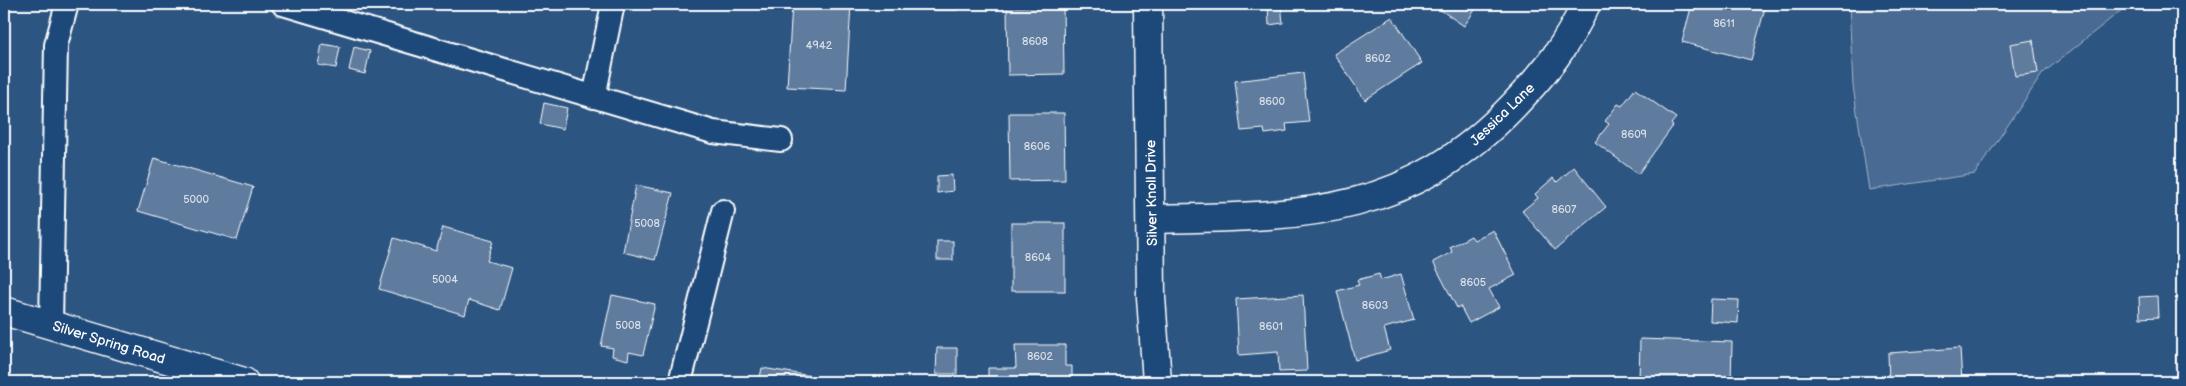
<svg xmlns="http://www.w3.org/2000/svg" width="2186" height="386" font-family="'Balsamiq Sans',sans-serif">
<rect width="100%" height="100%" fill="#2c5582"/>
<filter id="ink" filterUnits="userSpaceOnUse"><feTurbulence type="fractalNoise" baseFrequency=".02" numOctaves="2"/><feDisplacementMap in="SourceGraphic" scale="10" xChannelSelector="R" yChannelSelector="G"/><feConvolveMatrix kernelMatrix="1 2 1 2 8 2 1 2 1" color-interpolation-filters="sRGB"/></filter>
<g filter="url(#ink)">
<!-- green -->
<path fill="#486b92" stroke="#a4b5c8" d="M 1849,4 L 2129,4 L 2043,73 L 1975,174 L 1869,190 L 1853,86 Z"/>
<!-- building -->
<g fill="#5e7c9f" stroke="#fff">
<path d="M 792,4 L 851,4 L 846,90 L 787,87 Z"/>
<rect x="935" y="4" width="22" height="6"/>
<path d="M 1281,4 L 1283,23 L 1269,25 L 1268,5 Z"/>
<path d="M 1432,4 L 1479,4 L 1464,26 Z"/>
<path d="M 1692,4 L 1766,4 L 1751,60 L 1682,42 Z"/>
<path d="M 1063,5 L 1064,74 L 1008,75 L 1007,7 Z"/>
<path d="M 1392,17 L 1422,63 L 1365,100 L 1334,54 Z"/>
<path d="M 2033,40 L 2038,73 L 2015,76 L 2010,44 Z"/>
<path d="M 322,44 L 340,47 L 336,68 L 318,65 Z"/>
<path d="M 354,47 L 370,51 L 365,74 L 349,70 Z"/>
<path d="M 1303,73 L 1309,122 L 1286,124 L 1287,131 L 1265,134 L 1264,129 L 1241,131 L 1235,81 Z"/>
<path d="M 1635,89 L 1676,118 L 1671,124 L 1673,126 L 1638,174 L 1595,142 L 1609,124 L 1605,121 L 1618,104 L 1622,106 Z"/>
<path d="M 544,103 L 567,108 L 563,129 L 540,124 Z"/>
<path d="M 1009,113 L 1064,113 L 1065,180 L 1010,181 Z"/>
<path d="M 154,158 L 253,187 L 237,240 L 138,211 Z"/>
<path d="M 1574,167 L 1606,207 L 1555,250 L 1522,211 L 1538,198 L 1535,194 L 1553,178 L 1557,182 Z"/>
<path d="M 952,175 L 953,191 L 937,193 L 937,176 Z"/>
<path d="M 636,185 L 673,193 L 655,260 L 623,252 Z"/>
<rect x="1011" y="223" width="54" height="68"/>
<path d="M 443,227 L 493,241 L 487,261 L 512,268 L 500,310 L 469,300 L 465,315 L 379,289 L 394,238 L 436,251 Z"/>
<path d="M 1493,230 L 1516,275 L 1489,289 L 1499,307 L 1469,323 L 1460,306 L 1457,308 L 1433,262 L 1452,252 L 1450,247 L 1471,236 L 1474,240 Z"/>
<rect x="937" y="241" width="16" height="19"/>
<path d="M 1379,274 L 1381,280 L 1401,274 L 1414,320 L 1384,328 L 1390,350 L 1355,360 L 1337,291 L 1359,285 L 1357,280 Z"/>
<path d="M 612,295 L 655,304 L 643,355 L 629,352 L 628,360 L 612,356 L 613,348 L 601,346 Z"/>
<path d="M 1303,295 L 1307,371 L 1279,372 L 1278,352 L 1239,355 L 1236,299 Z"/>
<path d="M 2157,296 L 2158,317 L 2140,318 L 2139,297 Z"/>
<path d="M 1711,299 L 1739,300 L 1738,323 L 1710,321 Z"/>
<path d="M 1640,339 L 1732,342 L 1731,382 L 1639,382 Z"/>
<path d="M 1015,345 L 1065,345 L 1065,366 L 1072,366 L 1072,382 L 988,382 L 988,368 L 1016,368 Z"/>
<path d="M 937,348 L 957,348 L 957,374 L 936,374 Z"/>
<path d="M 1960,348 L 1962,382 L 1889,382 L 1888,353 Z"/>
<rect x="2176" y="354" width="6" height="13"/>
<path d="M 762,368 L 848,382 L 759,382 Z"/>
<rect x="2054" y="375" width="12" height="7"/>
</g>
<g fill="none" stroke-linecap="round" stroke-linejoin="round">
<!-- lane casing -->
<g stroke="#fff" stroke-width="26">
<g id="lane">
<path d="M 283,4 L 713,132 L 781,140"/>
<path d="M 594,97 L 613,4"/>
<path d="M 51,325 L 56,45 L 67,4"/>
<path d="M 680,382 L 723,211"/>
</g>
</g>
<!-- street casing -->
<g stroke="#fff" stroke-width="31">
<g id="street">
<path d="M 1148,4 L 1151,297 L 1157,382"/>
<path d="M 1151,219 C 1299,216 1404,220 1514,105 C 1547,70 1566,47 1586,4"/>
<path d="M 4,311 L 244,382"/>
</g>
</g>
<!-- lane -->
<use href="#lane" stroke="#1f4a7a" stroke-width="22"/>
<!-- street -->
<use href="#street" stroke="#1f4a7a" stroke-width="28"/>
</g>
</g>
<g text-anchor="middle" stroke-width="4" stroke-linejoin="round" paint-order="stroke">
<!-- number labels -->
<g font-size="11" fill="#d7dee7">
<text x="1724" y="27">8611</text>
<text x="1035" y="45">8608</text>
<text x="819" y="49">4942</text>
<text x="1378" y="62">8602</text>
<text x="1272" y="105">8600</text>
<text x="1634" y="138">8609</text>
<text x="1037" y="150">8606</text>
<text x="196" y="203">5000</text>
<text x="1564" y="213">8607</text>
<text x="647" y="227">5008</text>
<text x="1038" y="261">8604</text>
<text x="445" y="283">5004</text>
<text x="1473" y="286">8605</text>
<text x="1375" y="309">8603</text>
<text x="628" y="329">5008</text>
<text x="1271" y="330">8601</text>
<text x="1040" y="360">8602</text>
</g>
<!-- street labels -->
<g font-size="14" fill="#fff" stroke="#1f4a7a">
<text transform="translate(1502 114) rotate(-44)" y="5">Jessica Lane</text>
<text transform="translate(1151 193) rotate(-91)" y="5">Silver Knoll Drive</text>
<text transform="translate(109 342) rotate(17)" y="5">Silver Spring Road</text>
</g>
</g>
<!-- margin -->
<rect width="2186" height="386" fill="none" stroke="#1f4a7a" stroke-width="20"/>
<rect x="10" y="10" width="2166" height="366" fill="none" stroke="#fff" stroke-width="2" filter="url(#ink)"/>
</svg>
